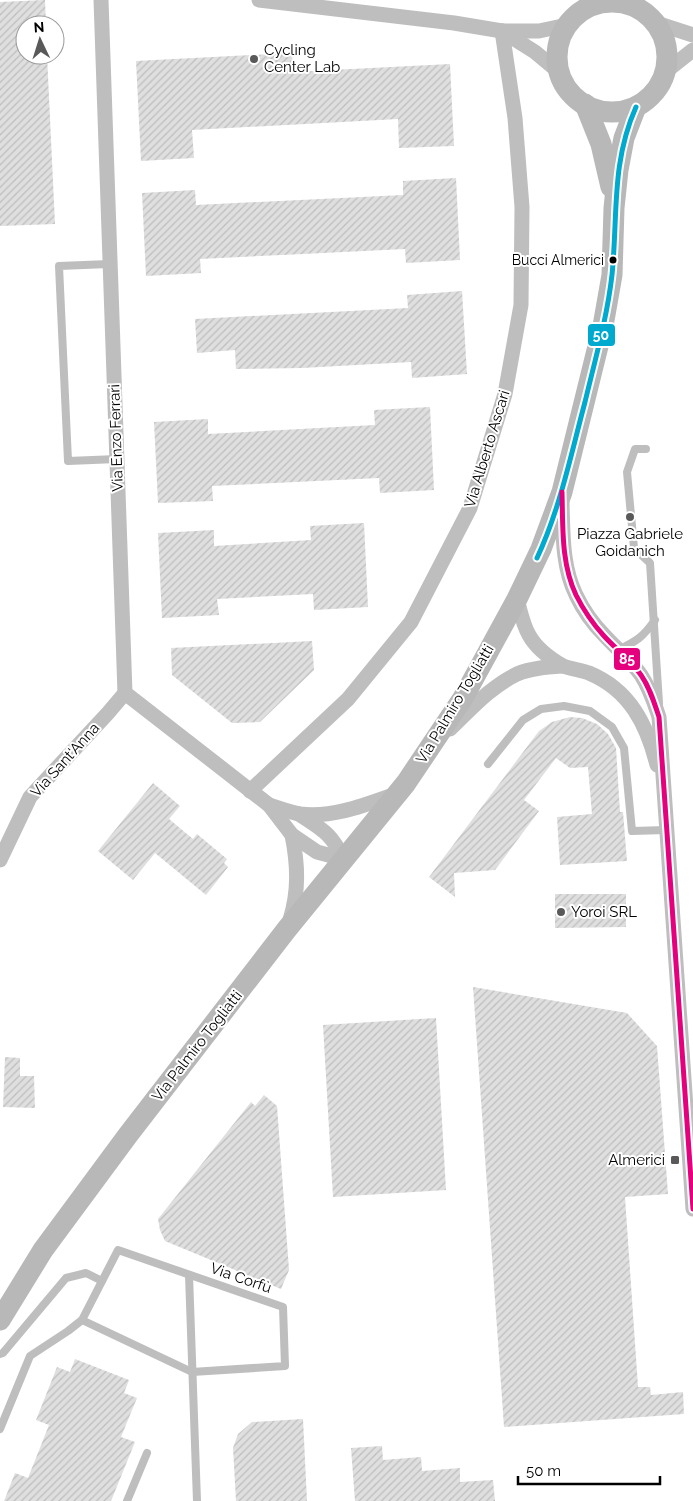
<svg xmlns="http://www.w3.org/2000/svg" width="693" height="1501" font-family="Raleway,sans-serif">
<defs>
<pattern id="building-hatch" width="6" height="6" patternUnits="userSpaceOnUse" patternTransform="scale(1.25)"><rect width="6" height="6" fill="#dfdfdf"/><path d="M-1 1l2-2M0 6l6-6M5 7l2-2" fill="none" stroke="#bebebe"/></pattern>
</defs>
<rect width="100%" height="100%" fill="#fff"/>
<!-- building -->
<g fill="url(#building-hatch)">
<path d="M 45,0 L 46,25 L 25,25 L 25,55 L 47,55 L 55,224 L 0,226 L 0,2 Z"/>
<path d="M 292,53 L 293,72 L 450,64 L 454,146 L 399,148 L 398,119 L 192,130 L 194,158 L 141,161 L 136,61 Z"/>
<path d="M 456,178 L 460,260 L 406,263 L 405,249 L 200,259 L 201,273 L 146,276 L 142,193 L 195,190 L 196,205 L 403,195 L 403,181 Z"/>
<path d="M 462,291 L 467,374 L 412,378 L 411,362 L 302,368 L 236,369 L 235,350 L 197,353 L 195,319 L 408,308 L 407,295 Z"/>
<path d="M 430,407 L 434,490 L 380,493 L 379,478 L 212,486 L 213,501 L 158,503 L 154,422 L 208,419 L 208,434 L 375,425 L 374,410 Z"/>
<path d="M 364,523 L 368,607 L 314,610 L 313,594 L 217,599 L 219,615 L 162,618 L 158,533 L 214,530 L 214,546 L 311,540 L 310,526 Z"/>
<path d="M 312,641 L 314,670 L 260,722 L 232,723 L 172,675 L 171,648 Z"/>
<path d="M 570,717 L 582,718 L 597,724 L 608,734 L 616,748 L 620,812 L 623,812 L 627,861 L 560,865 L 557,817 L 592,814 L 588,767 L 570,768 L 556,758 L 524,800 L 539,811 L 495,870 L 454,873 L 455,897 L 429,877 L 539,731 L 552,722 Z"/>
<path d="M 153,783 L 180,806 L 169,819 L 193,839 L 197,834 L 227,859 L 224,863 L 228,867 L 206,895 L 155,853 L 133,880 L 98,851 Z"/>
<path d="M 555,894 L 626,894 L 626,927 L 555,928 Z"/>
<path d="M 473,987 L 627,1013 L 657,1046 L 668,1194 L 625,1197 L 638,1387 L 650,1387 L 651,1395 L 683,1392 L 684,1414 L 504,1427 Z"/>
<path d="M 436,1018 L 446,1190 L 333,1197 L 323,1025 Z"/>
<path d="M 5,1057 L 20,1058 L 20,1076 L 34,1076 L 35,1108 L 3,1107 Z"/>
<path d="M 264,1095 L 277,1106 L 289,1270 L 281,1289 L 165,1241 L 160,1230 L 158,1219 L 251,1102 L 255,1106 Z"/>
<path d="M 75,1359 L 129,1380 L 124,1393 L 137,1398 L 121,1437 L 135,1442 L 111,1501 L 4,1501 L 15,1473 L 28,1478 L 49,1425 L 36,1420 L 57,1367 L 70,1372 Z"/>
<path d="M 303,1419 L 307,1501 L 236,1501 L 233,1448 L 238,1434 L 252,1422 Z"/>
<path d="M 382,1446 L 383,1460 L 421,1457 L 422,1471 L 460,1468 L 460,1482 L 493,1480 L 495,1501 L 355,1501 L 351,1448 Z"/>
</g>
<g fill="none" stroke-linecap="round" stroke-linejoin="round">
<!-- service -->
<g stroke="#bebebe" stroke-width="8">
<path d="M 109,264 L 59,266 L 68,461 L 117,459"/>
<path d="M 646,449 L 635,449 L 627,472 L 634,548 L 650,563 L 659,703"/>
<path d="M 618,650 C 637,641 643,637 655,620"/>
<path d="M 488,764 L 523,720 L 541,709 L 564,706 L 590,711 L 612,727 L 624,748 L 632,831 L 666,830"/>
<path d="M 118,1250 L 283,1307 L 285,1366 L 192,1372 L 82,1320 Z"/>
<path d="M 189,1275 L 197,1501"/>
<path d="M 0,1354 L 3,1353 L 66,1278 L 86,1273 L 102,1281"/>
<path d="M 0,1429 L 30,1356 L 68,1331 L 82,1320"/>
<path d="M 127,1501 L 147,1453"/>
</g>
<!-- minor -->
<g stroke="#bebebe" stroke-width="15">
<path d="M 101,0 L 125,693 L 269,805 L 292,835 L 317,852 L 343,859"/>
<path d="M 259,0 L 454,23 L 502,31 L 539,31 L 567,25"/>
<path d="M 656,23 L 693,35"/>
<path d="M 502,31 L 535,52 L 559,72"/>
<path d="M 665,72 L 693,50"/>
<path d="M 562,502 C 563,533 562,567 576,595 C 583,610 594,625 605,636 C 617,649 631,661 641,675 C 650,689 654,702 659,717 L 693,1209"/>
<path d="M 517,599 C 520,610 523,625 529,635 C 536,648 551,659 563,666 C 571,669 581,670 589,673 C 630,690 647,725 657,765"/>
<path d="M 450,729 C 471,709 490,687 517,674 C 531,668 548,667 563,666"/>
<path d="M 250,791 L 348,699 L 411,622 L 470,508 L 505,394 L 521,305 L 522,207 L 515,118 L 502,31"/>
<path d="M 269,805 C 279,808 289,812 300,814 C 333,818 365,805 396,794"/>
<path d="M 299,814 C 321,829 332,833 343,859"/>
<path d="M 0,860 L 30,797 L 108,713 L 125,693"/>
<path d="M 290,920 C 299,891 298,865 292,835"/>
</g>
<!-- secondary -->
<g stroke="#b8b8b8" stroke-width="21">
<circle cx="612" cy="57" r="55"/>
<path d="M 585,104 L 601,144 L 611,187"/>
<path d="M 0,1320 L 43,1250 L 128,1135 L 287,929 L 406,783 L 463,698 L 517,599 L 541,549 L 562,492 L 603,326 L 612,275 L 614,208 L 618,170 L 624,138 L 636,107"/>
</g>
<!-- bus-1 casing -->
<g stroke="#fff" stroke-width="9">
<path id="bus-1" d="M 537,558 C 560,509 571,454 585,402 C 595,360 607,318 612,275 C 618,216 611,163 636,107"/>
</g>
<!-- bus-2 casing -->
<g stroke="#fff" stroke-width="9">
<path id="bus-2" d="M 562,492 C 563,527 561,563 576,595 C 583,609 593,624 604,636 C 616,649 631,661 641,675 C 650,688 654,702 659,717 L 693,1209"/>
</g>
<!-- bus-1 -->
<use href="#bus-1" stroke="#00a9ce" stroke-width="5"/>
<!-- bus-2 -->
<use href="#bus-2" stroke="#e5007d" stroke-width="5"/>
</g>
<!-- markers -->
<g fill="#595959" stroke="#fff" stroke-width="2">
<circle cx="254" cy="59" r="5"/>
<circle cx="630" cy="517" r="5"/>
<circle cx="561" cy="912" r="5"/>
<rect x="670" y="1155" width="10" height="10" rx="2.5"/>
</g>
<circle fill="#000" stroke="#fff" stroke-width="2" cx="613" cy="260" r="4.5"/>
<g text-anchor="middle" stroke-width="4" stroke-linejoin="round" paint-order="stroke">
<!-- bus labels -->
<g font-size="14" fill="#000" stroke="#fff" text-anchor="end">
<text x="604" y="265">Bucci Almerici</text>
</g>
<!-- poi labels -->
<g font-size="15" fill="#000" stroke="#fff" text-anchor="start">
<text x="264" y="55">Cycling<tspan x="264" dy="17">Center Lab</tspan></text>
<text x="630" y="539" text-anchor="middle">Piazza Gabriele<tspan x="630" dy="17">Goidanich</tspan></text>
<text x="571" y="917">Yoroi SRL</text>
<text x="665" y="1165" text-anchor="end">Almerici</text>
</g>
<!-- street labels -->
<g font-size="15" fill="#000" stroke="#fff">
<text transform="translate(116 438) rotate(-92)" y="5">Via Enzo Ferrari</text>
<text transform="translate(487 449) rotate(-73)" y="5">Via Alberto Ascari</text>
<text transform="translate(455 704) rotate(-59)" y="5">Via Palmiro Togliatti</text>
<text transform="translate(65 760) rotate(-48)" y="5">Via Sant'Anna</text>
<text transform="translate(197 1046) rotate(-52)" y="5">Via Palmiro Togliatti</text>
<text transform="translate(241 1278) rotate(19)" y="5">Via Corfù</text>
</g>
</g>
<g stroke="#fff" stroke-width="2">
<rect x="587" y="323" width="29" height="24" rx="5" fill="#00a9ce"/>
<rect x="613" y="647" width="28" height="24" rx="5" fill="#e5007d"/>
</g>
<g font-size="14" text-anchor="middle" font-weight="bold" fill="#fff">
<text x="601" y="340">50</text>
<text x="627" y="664">85</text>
</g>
<!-- north arrow -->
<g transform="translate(40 40) rotate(356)"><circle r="24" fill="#ffffff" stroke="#999999"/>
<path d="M0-4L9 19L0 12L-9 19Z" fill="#595959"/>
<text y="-8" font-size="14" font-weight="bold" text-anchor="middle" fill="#000000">N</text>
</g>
<!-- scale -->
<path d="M518 1476v8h142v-8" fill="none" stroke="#000000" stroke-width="2.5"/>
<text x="526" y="1476" font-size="15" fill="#000000" stroke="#ffffff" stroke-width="4" paint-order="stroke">50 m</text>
</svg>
